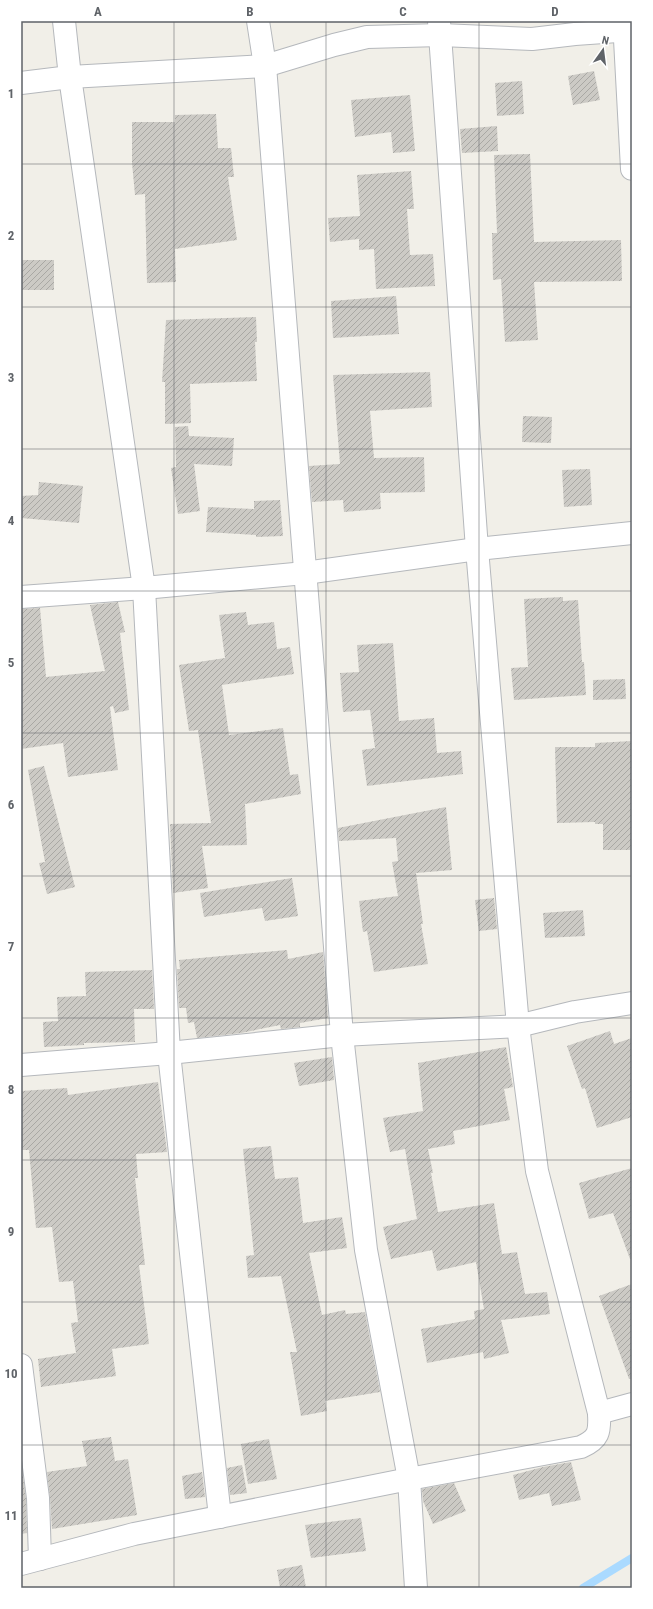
<svg xmlns="http://www.w3.org/2000/svg" width="653" height="1609" font-family="'Roboto Condensed',sans-serif">
<defs>
<pattern id="building-hatch" width="6" height="6" patternUnits="userSpaceOnUse"><rect width="6" height="6" fill="#cccac5"/><path d="M-1 1l2-2M0 6l6-6M5 7l2-2" fill="none" stroke="#a9a8a4"/></pattern>
</defs>
<rect width="100%" height="100%" fill="#f1efe8"/>
<g fill="none" stroke-linecap="round" stroke-linejoin="round">
<!-- stream -->
<path stroke="#aadaff" stroke-width="8" d="M 583,1588 L 632,1558"/>
</g>
<!-- building -->
<g fill="url(#building-hatch)">
<path d="M 594,71 L 600,100 L 573,105 L 568,76 Z"/>
<path d="M 522,81 L 524,114 L 497,116 L 495,83 Z"/>
<path d="M 410,95 L 415,151 L 393,153 L 391,132 L 355,137 L 351,100 Z"/>
<path d="M 216,114 L 218,148 L 231,148 L 234,177 L 228,177 L 237,240 L 175,249 L 176,282 L 147,283 L 145,194 L 135,195 L 132,163 L 132,122 L 175,122 L 175,115 Z"/>
<path d="M 497,126 L 498,151 L 462,153 L 460,129 Z"/>
<path d="M 530,154 L 534,242 L 621,240 L 622,281 L 534,282 L 538,340 L 505,342 L 501,279 L 493,280 L 492,233 L 497,233 L 494,155 Z"/>
<path d="M 411,171 L 414,209 L 407,209 L 410,255 L 433,254 L 435,286 L 376,289 L 374,249 L 359,250 L 359,239 L 330,242 L 328,218 L 360,216 L 357,175 Z"/>
<rect x="21" y="260" width="33" height="30"/>
<path d="M 396,296 L 399,334 L 333,338 L 331,301 Z"/>
<path d="M 256,317 L 257,342 L 255,342 L 257,381 L 190,384 L 191,423 L 165,424 L 165,382 L 162,382 L 166,320 Z"/>
<path d="M 430,372 L 432,407 L 370,411 L 374,458 L 424,457 L 425,492 L 380,493 L 381,509 L 344,512 L 343,500 L 312,502 L 309,466 L 340,464 L 333,375 Z"/>
<path d="M 523,416 L 552,417 L 551,443 L 522,442 Z"/>
<path d="M 188,426 L 189,436 L 234,438 L 232,466 L 194,464 L 200,511 L 178,514 L 171,468 L 176,467 L 175,427 Z"/>
<path d="M 590,469 L 592,505 L 564,507 L 562,470 Z"/>
<path d="M 39,482 L 83,486 L 79,523 L 21,518 L 21,496 L 38,495 Z"/>
<path d="M 280,500 L 283,536 L 256,537 L 256,535 L 206,532 L 208,507 L 254,509 L 254,501 Z"/>
<path d="M 563,597 L 563,601 L 578,600 L 582,662 L 584,662 L 586,695 L 514,700 L 511,668 L 528,667 L 524,599 Z"/>
<path d="M 118,602 L 125,632 L 120,633 L 129,710 L 115,713 L 113,706 L 110,707 L 118,770 L 68,777 L 63,743 L 21,749 L 21,609 L 40,608 L 46,677 L 105,671 L 90,605 Z"/>
<path d="M 246,612 L 248,625 L 274,622 L 277,649 L 290,647 L 294,674 L 222,685 L 229,735 L 283,728 L 290,775 L 298,774 L 301,794 L 245,804 L 247,845 L 202,846 L 208,888 L 173,893 L 170,824 L 211,823 L 198,730 L 189,731 L 179,665 L 225,658 L 219,615 Z"/>
<path d="M 393,643 L 399,721 L 434,718 L 437,753 L 461,751 L 463,774 L 367,786 L 362,750 L 375,748 L 370,710 L 343,712 L 340,673 L 359,672 L 357,645 Z"/>
<path d="M 625,679 L 626,699 L 593,700 L 593,680 Z"/>
<path d="M 632,741 L 632,850 L 603,850 L 603,824 L 595,824 L 595,822 L 557,823 L 555,747 L 595,747 L 595,743 Z"/>
<path d="M 44,766 L 75,887 L 47,894 L 39,863 L 45,862 L 28,770 Z"/>
<path d="M 446,807 L 452,870 L 416,873 L 423,924 L 421,924 L 428,964 L 374,972 L 367,931 L 363,932 L 359,901 L 398,896 L 392,862 L 398,861 L 396,838 L 339,841 L 338,828 Z"/>
<path d="M 292,878 L 298,916 L 265,921 L 262,908 L 204,917 L 200,893 Z"/>
<path d="M 494,898 L 497,929 L 479,931 L 475,900 Z"/>
<path d="M 583,910 L 585,936 L 545,938 L 543,913 Z"/>
<path d="M 287,950 L 288,959 L 323,952 L 328,1018 L 300,1023 L 300,1027 L 281,1029 L 280,1025 L 241,1033 L 197,1038 L 194,1022 L 188,1023 L 186,1008 L 179,1008 L 177,969 L 180,969 L 179,960 Z"/>
<path d="M 152,970 L 154,1009 L 134,1009 L 135,1042 L 84,1043 L 84,1045 L 44,1047 L 43,1022 L 58,1021 L 57,997 L 86,996 L 85,972 Z"/>
<path d="M 610,1031 L 614,1044 L 632,1038 L 632,1117 L 597,1128 L 585,1088 L 582,1089 L 567,1046 Z"/>
<path d="M 506,1047 L 513,1087 L 504,1089 L 510,1120 L 453,1131 L 455,1144 L 428,1149 L 433,1173 L 431,1173 L 438,1212 L 494,1203 L 502,1254 L 517,1252 L 525,1294 L 547,1292 L 550,1314 L 501,1320 L 509,1353 L 484,1359 L 483,1352 L 427,1363 L 421,1329 L 475,1319 L 474,1311 L 484,1309 L 476,1262 L 437,1271 L 432,1250 L 391,1259 L 383,1227 L 417,1219 L 405,1149 L 390,1152 L 383,1118 L 423,1111 L 418,1063 Z"/>
<path d="M 332,1057 L 334,1080 L 299,1086 L 294,1063 Z"/>
<path d="M 158,1082 L 167,1152 L 136,1154 L 138,1178 L 135,1178 L 145,1265 L 139,1265 L 149,1344 L 112,1349 L 116,1376 L 41,1387 L 38,1359 L 76,1353 L 71,1323 L 78,1322 L 73,1281 L 59,1282 L 52,1227 L 36,1228 L 29,1150 L 22,1150 L 21,1091 L 67,1088 L 68,1095 Z"/>
<path d="M 271,1146 L 275,1179 L 298,1177 L 303,1223 L 342,1217 L 347,1248 L 309,1253 L 322,1315 L 345,1310 L 346,1314 L 365,1312 L 380,1392 L 325,1401 L 327,1411 L 301,1416 L 290,1352 L 297,1352 L 281,1276 L 248,1278 L 246,1256 L 254,1255 L 243,1149 Z"/>
<path d="M 632,1168 L 632,1259 L 630,1259 L 613,1213 L 589,1219 L 579,1183 Z"/>
<path d="M 632,1284 L 632,1379 L 629,1379 L 599,1296 Z"/>
<path d="M 111,1437 L 115,1461 L 128,1459 L 137,1515 L 52,1529 L 50,1498 L 47,1472 L 87,1466 L 82,1441 Z"/>
<path d="M 269,1439 L 277,1479 L 248,1484 L 241,1444 Z"/>
<path d="M 571,1462 L 581,1500 L 552,1506 L 549,1493 L 519,1500 L 513,1475 L 543,1467 Z"/>
<path d="M 242,1465 L 247,1493 L 230,1495 L 227,1468 Z"/>
<path d="M 202,1472 L 205,1497 L 185,1499 L 182,1476 Z"/>
<path d="M 21,1476 L 23,1476 L 26,1499 L 27,1533 L 21,1534 Z"/>
<path d="M 454,1483 L 466,1511 L 433,1524 L 423,1501 L 422,1489 Z"/>
<path d="M 361,1518 L 366,1551 L 311,1558 L 305,1525 Z"/>
<path d="M 302,1565 L 306,1588 L 280,1588 L 277,1570 Z"/>
</g>
<g fill="none" stroke-linecap="round" stroke-linejoin="round">
<!-- minor casing -->
<g stroke="#b5b8bc" stroke-width="24">
<g id="minor">
<path d="M 64,21 L 70,77 L 144,588 L 169,1053 L 220,1517"/>
<path d="M 258,21 L 265,66 L 342,1035 L 366,1250 L 409,1479 L 416,1588"/>
<path d="M 624,21 L 632,169"/>
<path d="M 21,83 L 70,77 L 265,66 L 334,45 L 367,37 L 441,35 L 532,39 L 575,34 L 632,30"/>
<path d="M 21,597 L 144,588 L 305,573 L 477,549 L 632,533"/>
<path d="M 21,1065 L 169,1053 L 342,1035 L 518,1026 L 575,1012 L 632,1003"/>
<path d="M 21,1365 L 38,1498 L 40,1559"/>
<path d="M 599,1413 L 632,1404"/>
<path d="M 21,1564 L 134,1534 L 409,1479 L 581,1447 C 599,1439 600,1432 599,1413 L 537,1171 L 518,1026 L 477,549 L 439,21"/>
</g>
</g>
<!-- minor -->
<use href="#minor" stroke="#fff" stroke-width="22"/>
</g>
<!-- grid -->
<path fill="none" stroke="#5f6368" stroke-width="1" stroke-opacity="0.55" d="M 174,21 L 174,1588M 326,21 L 326,1588M 479,21 L 479,1588M 21,164 L 632,164M 21,307 L 632,307M 21,449 L 632,449M 21,591 L 632,591M 21,733 L 632,733M 21,876 L 632,876M 21,1018 L 632,1018M 21,1160 L 632,1160M 21,1302 L 632,1302M 21,1445 L 632,1445"/>
<!-- border -->
<rect width="653" height="1609" fill="none" stroke="#ffffff" stroke-width="44"/>
<!-- north arrow -->
<g transform="translate(603 50) rotate(14)" stroke="#ffffff" stroke-width="3" paint-order="stroke">
<path d="M0-3L7 15L0 10L-7 15Z" fill="#5f6368"/>
<text y="-6" font-size="11" font-weight="bold" text-anchor="middle" fill="#5f6368">N</text>
</g>
<rect x="22" y="22" width="609" height="1565" fill="none" stroke="#5f6368" stroke-width="1.5"/>
<g font-size="13" text-anchor="middle" font-weight="bold" fill="#5f6368">
<text x="98" y="16">A</text>
<text x="250" y="16">B</text>
<text x="403" y="16">C</text>
<text x="555" y="16">D</text>
<text x="11" y="98">1</text>
<text x="11" y="240">2</text>
<text x="11" y="382">3</text>
<text x="11" y="525">4</text>
<text x="11" y="667">5</text>
<text x="11" y="809">6</text>
<text x="11" y="951">7</text>
<text x="11" y="1094">8</text>
<text x="11" y="1236">9</text>
<text x="11" y="1378">10</text>
<text x="11" y="1520">11</text>
</g>
</svg>
